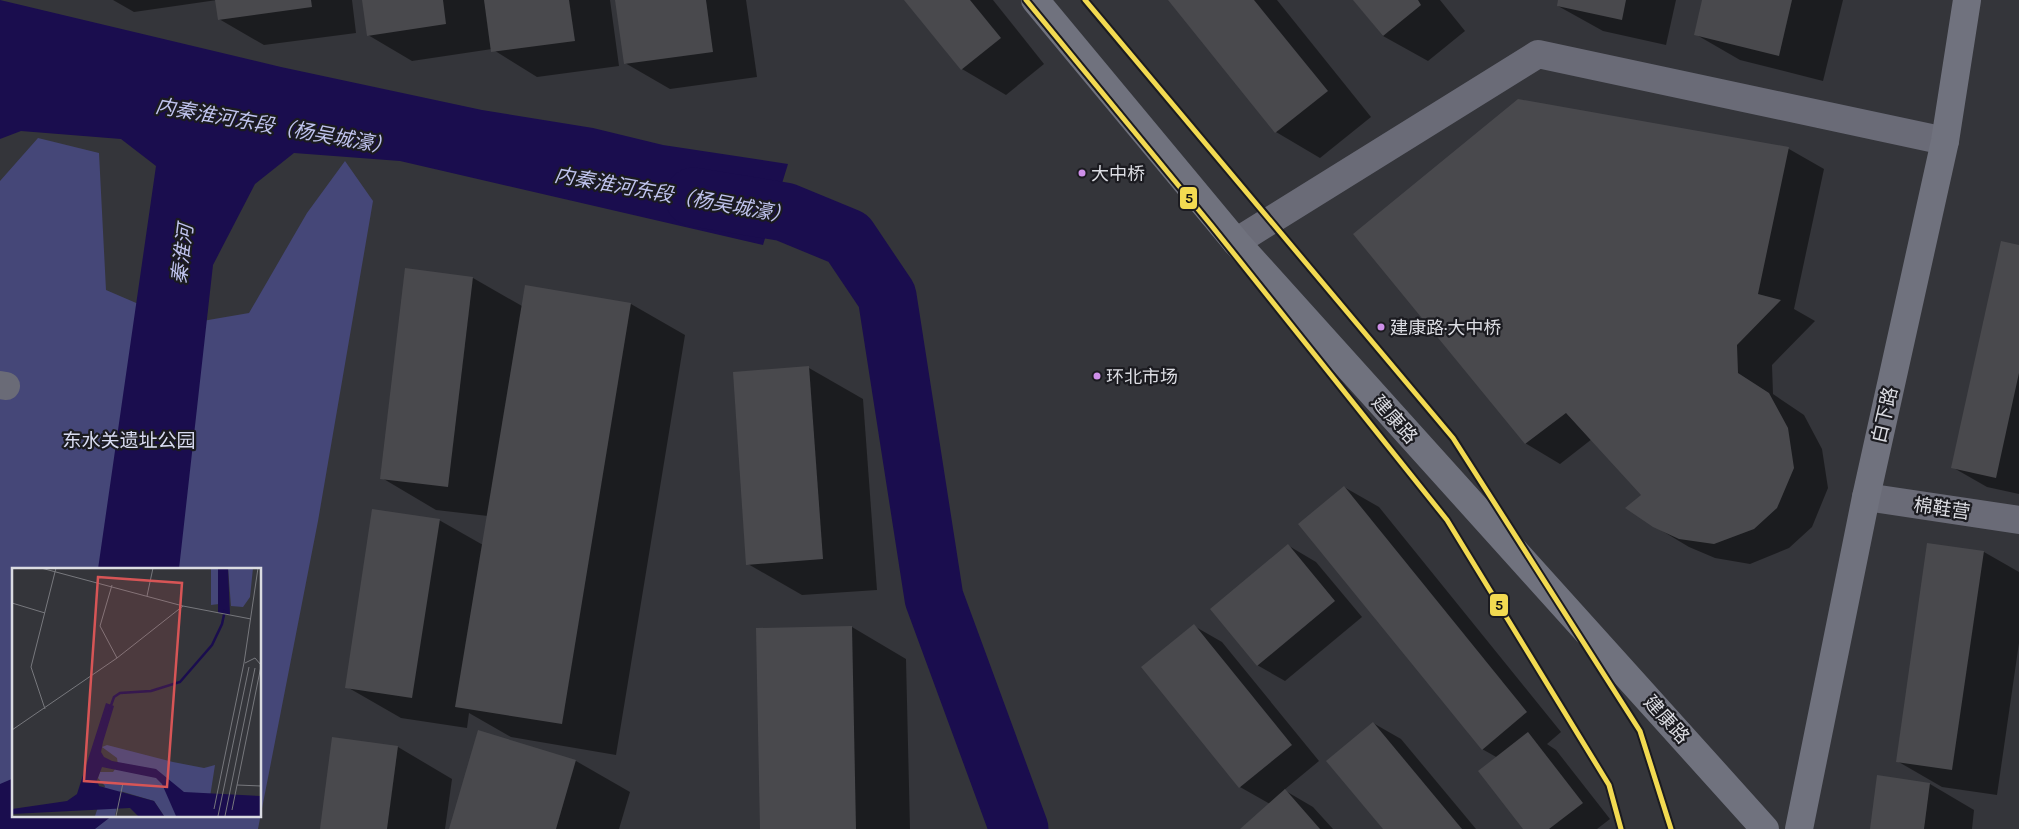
<svg xmlns="http://www.w3.org/2000/svg" width="2019" height="829" font-family="Karla,'Noto Sans SC',sans-serif">
<rect width="100%" height="100%" fill="#34353a"/>
<!-- green -->
<path fill="#454778" fill-rule="evenodd" d="M 38,138 L 99,153 L 106,290 L 185,324 L 249,313 L 307,213 L 345,161 L 373,201 L 318,521 L 258,829 L 0,829 L 0,181 ZM 14,569 L 260,569 L 260,815 L 14,815 Z"/>
<!-- water -->
<g fill="#1a0d4e">
<path d="M 0,0 L 281,67 L 482,110 L 593,128 L 663,145 L 788,164 L 763,245 L 400,161 L 294,153 L 255,184 L 213,265 L 179,569 L 98,569 L 156,166 L 121,139 L 21,131 L 0,139 Z"/>
<path d="M 14,778 L 14,815 L 113,815 L 95,829 L 0,829 L 0,784 Z"/>
</g>
<!-- shadow -->
<g fill="#0007">
<path d="M 113,0 L 352,0 L 356,33 L 264,45 L 219,19 L 217,0 L 134,12 Z"/>
<path d="M 363,0 L 610,0 L 619,66 L 537,77 L 492,49 L 412,61 L 368,35 Z"/>
<path d="M 616,0 L 746,0 L 757,77 L 670,89 L 625,63 Z"/>
<path d="M 905,0 L 993,0 L 1044,64 L 1006,95 L 962,69 Z"/>
<path d="M 1169,0 L 1277,0 L 1371,117 L 1320,158 L 1276,132 Z"/>
<path d="M 1354,0 L 1440,0 L 1465,31 L 1428,61 L 1383,36 Z"/>
<path d="M 1559,0 L 1676,0 L 1666,45 L 1603,31 L 1558,6 Z"/>
<path d="M 1704,0 L 1843,0 L 1823,81 L 1740,60 L 1695,34 Z"/>
<path d="M 1519,100 L 1789,149 L 1824,169 L 1794,309 L 1815,321 L 1772,365 L 1773,394 L 1804,415 L 1822,449 L 1828,488 L 1812,527 L 1789,548 L 1750,564 L 1715,558 L 1689,547 L 1654,526 L 1643,495 L 1592,439 L 1560,464 L 1525,443 Z"/>
<path d="M 2019,246 L 2019,494 L 1987,487 L 1952,467 Z"/>
<path d="M 406,270 L 473,278 L 522,306 L 631,304 L 685,335 L 616,755 L 511,737 L 469,713 L 467,728 L 401,718 L 347,687 L 439,520 L 483,545 L 488,516 L 436,510 L 382,478 Z"/>
<path d="M 809,368 L 863,399 L 877,590 L 802,595 L 748,564 L 734,373 Z"/>
<path d="M 1344,487 L 1379,507 L 1561,732 L 1547,744 L 1556,750 L 1610,819 L 1597,829 L 1525,829 L 1498,758 L 1482,749 Z"/>
<path d="M 1928,544 L 1984,552 L 2019,572 L 2019,643 L 1997,795 L 1942,787 L 1897,761 Z"/>
<path d="M 1289,546 L 1316,562 L 1362,617 L 1285,681 L 1257,665 Z"/>
<path d="M 1194,626 L 1222,642 L 1319,761 L 1284,790 L 1313,807 L 1333,829 L 1242,829 L 1270,804 L 1240,787 Z"/>
<path d="M 852,627 L 906,659 L 910,829 L 761,829 Z"/>
<path d="M 1373,723 L 1401,739 L 1476,829 L 1384,829 Z"/>
<path d="M 479,732 L 576,761 L 630,792 L 619,829 L 450,829 Z"/>
<path d="M 333,738 L 398,747 L 452,779 L 445,829 L 321,829 Z"/>
<path d="M 1930,784 L 1974,810 L 1972,829 L 1871,829 Z"/>
</g>
<g fill="none" stroke-linecap="round" stroke-linejoin="round">
<!-- river -->
<path stroke="#1a0d4e" stroke-width="59" d="M 694,197 L 785,212 L 848,238 L 887,296 L 934,598 L 1019,829"/>
</g>
<!-- building -->
<g fill="#49494d">
<path d="M 215,0 L 311,0 L 312,7 L 218,20 Z"/>
<path d="M 362,0 L 443,0 L 446,24 L 367,36 Z"/>
<path d="M 484,0 L 569,0 L 575,41 L 491,52 Z"/>
<path d="M 615,0 L 706,0 L 713,52 L 624,64 Z"/>
<path d="M 904,0 L 970,0 L 1001,38 L 961,70 Z"/>
<path d="M 1168,0 L 1254,0 L 1328,91 L 1275,133 Z"/>
<path d="M 1353,0 L 1418,0 L 1421,5 L 1383,36 Z"/>
<path d="M 1558,0 L 1626,0 L 1622,20 L 1557,6 Z"/>
<path d="M 1702,0 L 1792,0 L 1779,56 L 1694,35 Z"/>
<path d="M 1518,99 L 1789,147 L 1758,294 L 1781,300 L 1737,345 L 1738,373 L 1769,393 L 1788,428 L 1794,468 L 1777,508 L 1754,529 L 1714,544 L 1679,539 L 1653,527 L 1625,508 L 1641,495 L 1566,413 L 1525,444 L 1353,234 Z"/>
<path d="M 2001,241 L 2019,245 L 2019,373 L 1996,478 L 1951,468 Z"/>
<path d="M 405,268 L 473,277 L 448,487 L 380,479 Z"/>
<path d="M 525,285 L 631,303 L 562,724 L 455,707 Z"/>
<path d="M 809,366 L 823,559 L 746,565 L 733,372 Z"/>
<path d="M 1344,486 L 1527,712 L 1482,750 L 1298,524 Z"/>
<path d="M 372,509 L 440,519 L 412,698 L 345,688 Z"/>
<path d="M 1927,543 L 1984,551 L 1952,770 L 1896,762 Z"/>
<path d="M 1288,544 L 1335,601 L 1257,666 L 1210,609 Z"/>
<path d="M 1194,624 L 1292,745 L 1239,788 L 1141,667 Z"/>
<path d="M 852,626 L 856,829 L 760,829 L 756,628 Z"/>
<path d="M 1373,722 L 1462,829 L 1383,829 L 1326,761 Z"/>
<path d="M 478,730 L 576,760 L 556,829 L 449,829 Z"/>
<path d="M 1528,732 L 1583,803 L 1549,829 L 1523,829 L 1478,771 Z"/>
<path d="M 332,737 L 398,746 L 387,829 L 320,829 Z"/>
<path d="M 1877,775 L 1930,783 L 1924,829 L 1870,829 Z"/>
<path d="M 1285,789 L 1320,829 L 1240,829 Z"/>
</g>
<g fill="none" stroke-linecap="round" stroke-linejoin="round">
<!-- minor -->
<g stroke="#6a6b77" stroke-width="28">
<path d="M 1236,242 L 1538,54 L 1945,141"/>
<path d="M 0,385 L 6,386"/>
<path d="M 1866,497 L 2019,520"/>
</g>
<!-- major -->
<g stroke="#70727e" stroke-width="28">
<path d="M 1035,0 L 1236,242 L 1765,829"/>
<path d="M 1799,829 L 1866,497 L 1945,141 L 1967,0"/>
</g>
<!-- metro-1 casing -->
<g stroke="#1b1b20" stroke-width="9">
<g id="metro-1">
<path d="M 1026,0 L 1211,225 L 1447,520 L 1609,785 L 1621,829"/>
<path d="M 1085,0 L 1453,438 L 1640,731 L 1671,829"/>
</g>
</g>
<!-- metro-1 -->
<use href="#metro-1" stroke="#f2da51" stroke-width="5"/>
</g>
<!-- markers -->
<g fill="#ce8fe9" stroke="#1b1b20" stroke-width="2">
<circle cx="1082" cy="173" r="4.5"/>
<circle cx="1381" cy="327" r="4.5"/>
<circle cx="1097" cy="376" r="4.5"/>
</g>
<g text-anchor="middle" stroke-width="4.5" stroke-linejoin="round" paint-order="stroke">
<!-- bus labels -->
<g font-size="18" fill="#dbdce2" stroke="#1b1b20" text-anchor="start">
<text x="1091" y="180">大中桥</text>
<text x="1390" y="334">建康路·大中桥</text>
<text x="1106" y="383">环北市场</text>
</g>
<!-- street labels -->
<g font-size="19" fill="#dbdce2" stroke="#1b1b20">
<text transform="translate(1884 415) rotate(-77)" y="7">白下路</text>
<text transform="translate(1395 419) rotate(48)" y="7">建康路</text>
<text transform="translate(1942 508) rotate(8)" y="7">棉鞋营</text>
<text transform="translate(1667 719) rotate(48)" y="7">建康路</text>
</g>
<!-- park labels -->
<g font-size="19" fill="#d8dbf0" stroke="#1b1b20">
<text x="129" y="447">东水关遗址公园</text>
</g>
<!-- water labels -->
<g font-size="20" font-style="italic" fill="#bfc3ed" stroke="#1b1b20">
<text transform="translate(274 126) rotate(10)" y="7">内秦淮河东段（杨吴城濠）</text>
<text transform="translate(673 195) rotate(10)" y="7">内秦淮河东段（杨吴城濠）</text>
<text transform="translate(182 254) rotate(-83)" y="7">秦淮河</text>
</g>
</g>
<!-- overview -->
<g transform="translate(12 568)">
<rect width="249" height="249" fill="#34353a"/>
<path d="M 199,0 L 206,0 L 207,36 L 199,37 ZM 216,0 L 241,0 L 238,29 L 231,39 L 219,38 ZM 95,177 L 161,194 L 192,200 L 203,197 L 195,248 L 152,248 L 142,233 L 108,223 L 103,248 L 83,248 L 93,218 L 86,210 L 88,204 L 101,204 L 106,197 L 105,190 L 90,179 Z" fill="#454778"/>
<path d="M 206,0 L 216,0 L 218,47 L 206,45 ZM 94,135 L 102,138 L 91,174 L 89,184 L 92,189 L 100,193 L 144,201 L 172,224 L 249,228 L 249,248 L 164,248 L 150,216 L 144,210 L 90,199 L 85,212 L 87,218 L 142,233 L 152,248 L 126,248 L 118,240 L 0,246 L 0,241 L 55,233 L 65,226 Z" fill="#1a0d4e"/>
<path fill="none" stroke="#1a0d4e" stroke-width="2.5" d="M 97,143 L 102,129 L 108,125 L 139,123 L 168,114 L 200,77 L 210,56 L 213,42"/>
<path fill="none" stroke="#77787d" stroke-width="1" d="M 29,0 L 171,38 L 239,51M 100,17 L 88,58 L 105,90M 135,28 L 141,0M 0,35 L 33,45M 233,95 L 243,90 L 249,97M 33,141 L 19,99 L 44,0M 0,162 L 105,90 L 171,38M 225,217 L 249,218M 202,241 L 232,95 L 246,0M 220,242 L 249,98M 104,248 L 111,215M 206,248 L 237,99M 213,248 L 243,100"/>
<path fill="#d75556" fill-opacity="0.15" stroke="#d75556" stroke-width="2.5" d="M 86,9 L 170,15 L 155,219 L 72,213 Z"/>
<rect width="249" height="249" fill="none" stroke="#dbdce2" stroke-width="2.5"/>
</g>
<g stroke="#1b1b20" stroke-width="2">
<rect x="1179" y="186" width="19" height="24" rx="5" fill="#f2da51"/>
<rect x="1489" y="593" width="20" height="24" rx="5" fill="#f2da51"/>
</g>
<g font-size="14" text-anchor="middle" font-weight="bold" fill="#111">
<text x="1189" y="203">5</text>
<text x="1499" y="610">5</text>
</g>
</svg>
